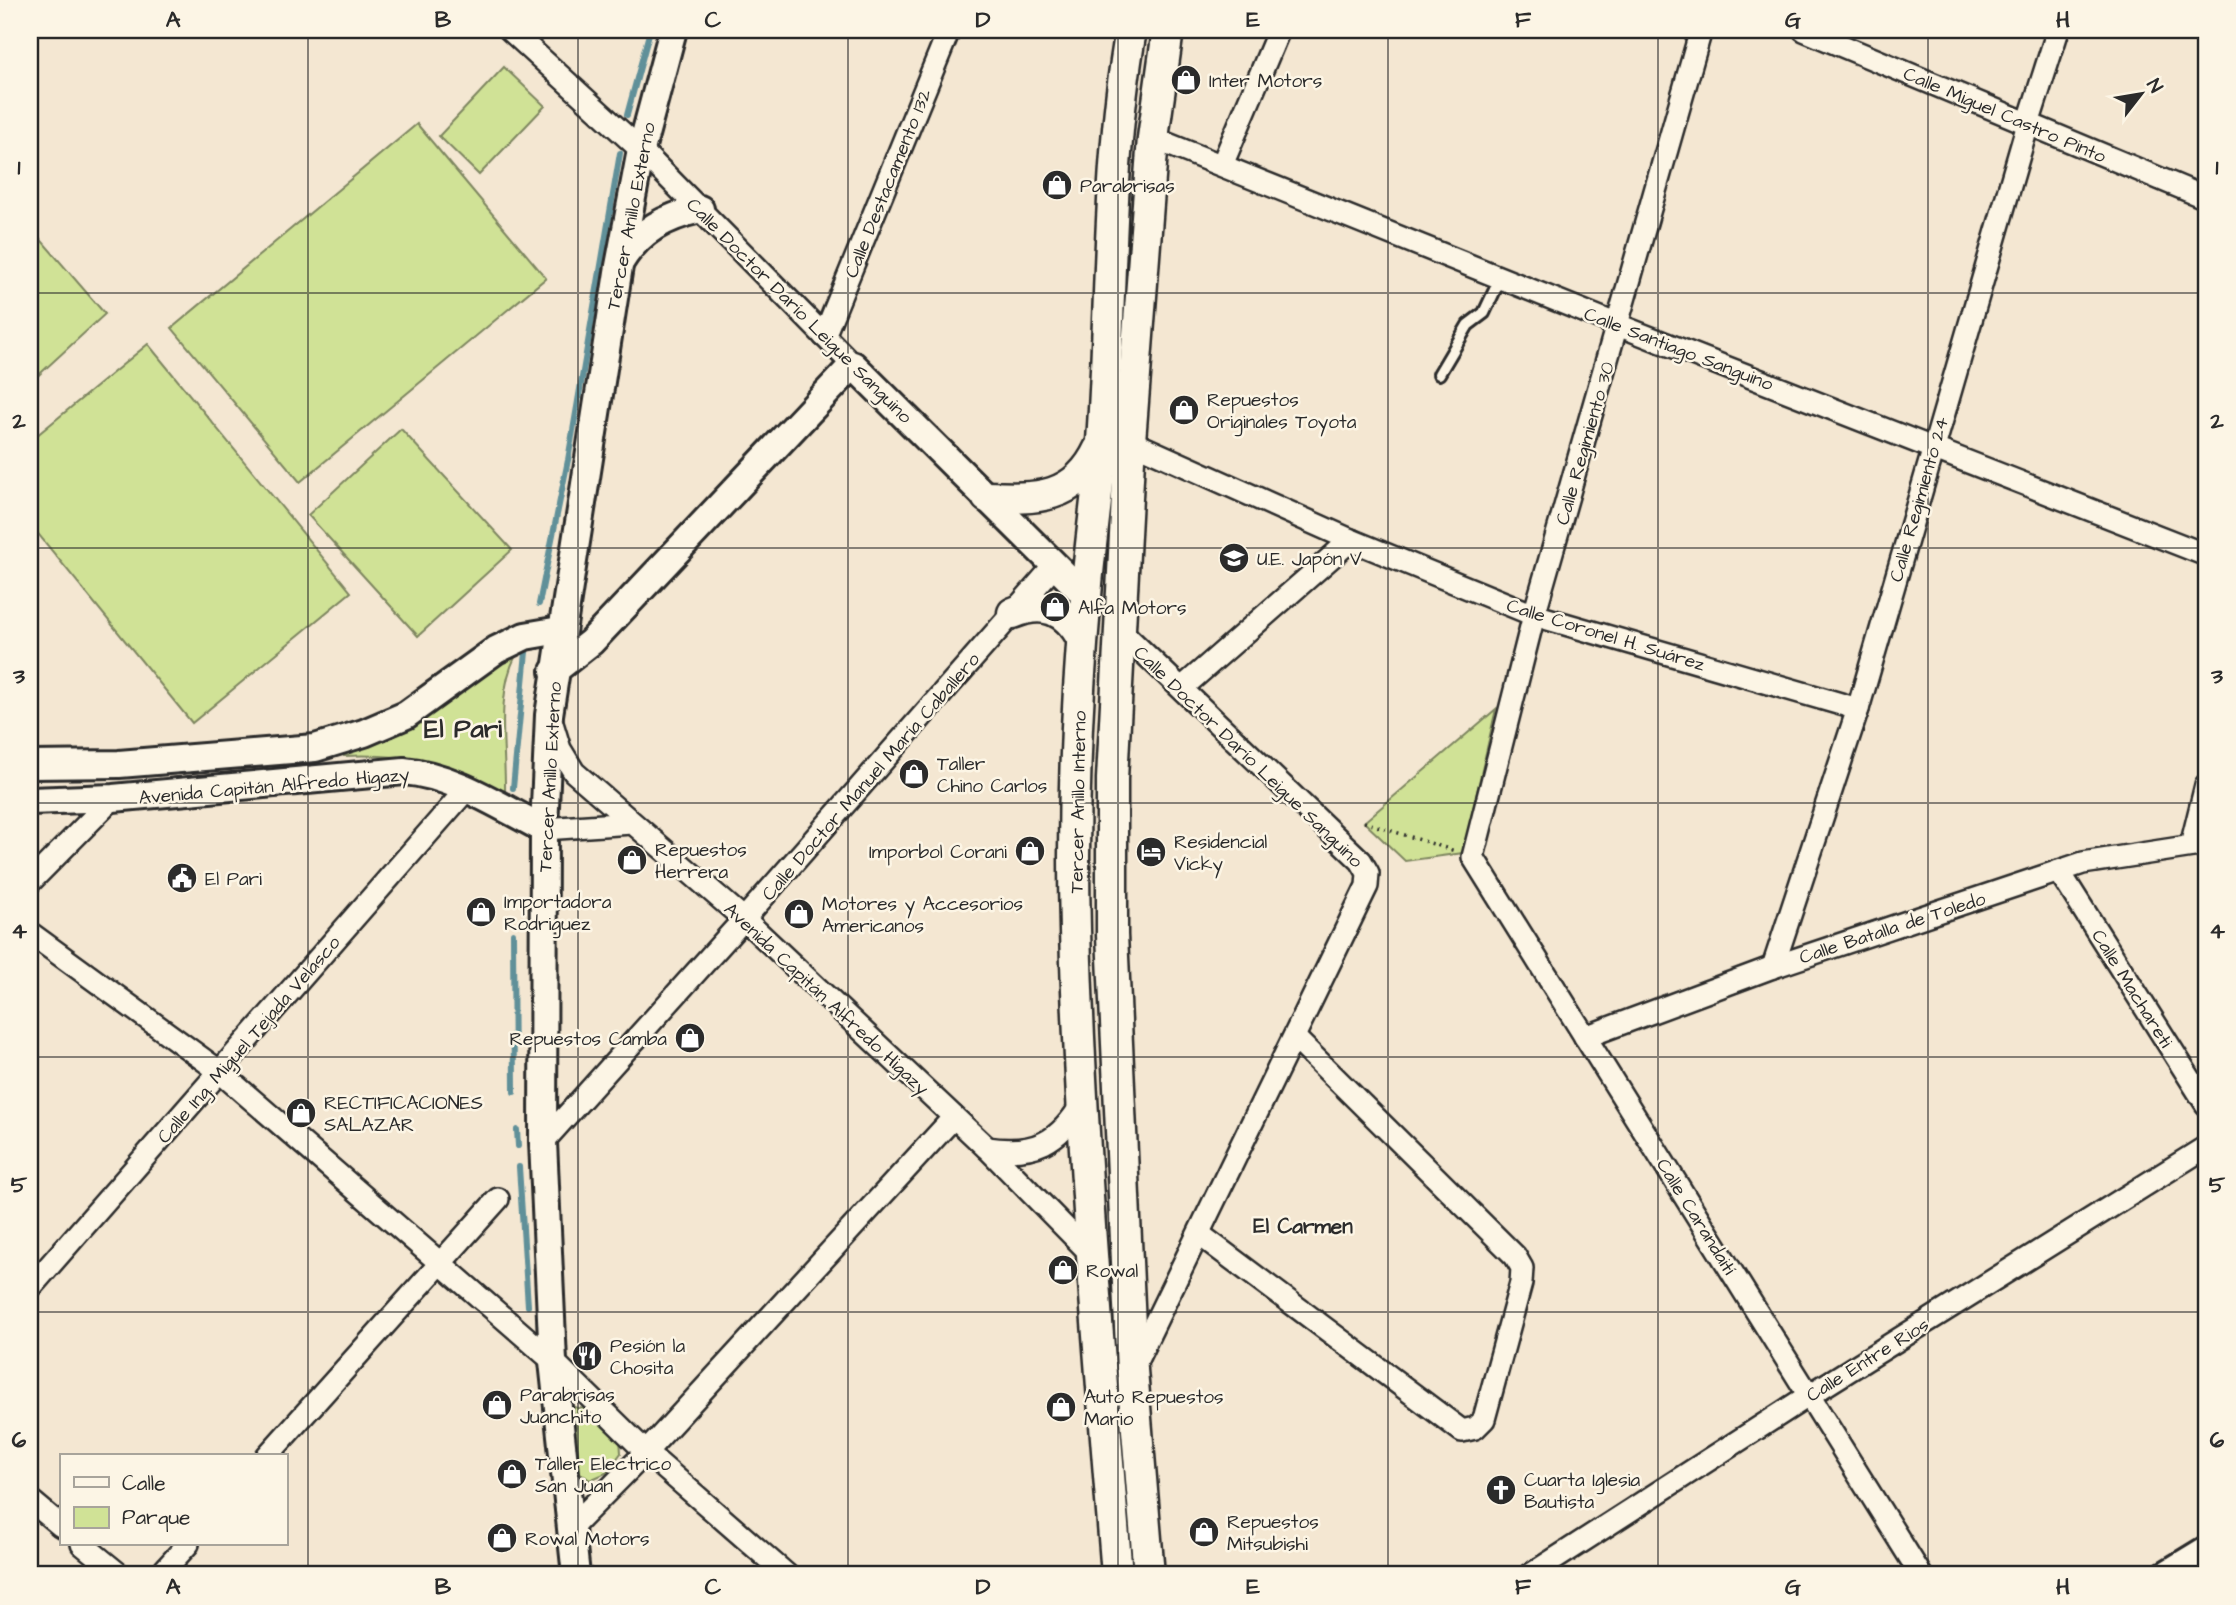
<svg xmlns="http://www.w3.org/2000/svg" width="2236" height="1605" font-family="'Architects Daughter',sans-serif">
<rect width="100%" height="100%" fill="#f4e7d2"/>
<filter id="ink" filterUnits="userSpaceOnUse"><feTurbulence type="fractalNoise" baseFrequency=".0143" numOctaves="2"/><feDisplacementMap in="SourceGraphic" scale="14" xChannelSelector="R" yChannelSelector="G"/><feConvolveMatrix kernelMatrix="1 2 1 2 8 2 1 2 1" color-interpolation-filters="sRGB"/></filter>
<g filter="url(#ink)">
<!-- green -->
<g fill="#d0e296" stroke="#7e8660" stroke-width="2">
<path d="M 504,67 L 545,106 L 479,175 L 439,136 Z"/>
<path d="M 417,124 L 546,278 L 300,482 L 172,328 Z"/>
<path d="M 30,227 L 105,314 L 30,383 Z"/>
<path d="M 148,344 L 351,592 L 192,723 L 30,524 L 30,441 Z"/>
<path d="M 401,429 L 512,550 L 418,636 L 308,515 Z"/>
<path d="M 516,655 C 495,696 506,749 505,794 C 448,764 410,753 344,756 L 343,748 L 490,665 Z"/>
<path d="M 1496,709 L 1463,853 L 1405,861 L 1364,822 Z"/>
<path d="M 568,1406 L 590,1410 L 620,1438 L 621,1453 L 606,1473 L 590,1480 L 573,1468 Z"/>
</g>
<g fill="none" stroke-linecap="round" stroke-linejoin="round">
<!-- stream -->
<g stroke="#619099" stroke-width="6">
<path d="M 627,115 L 650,30"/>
<path d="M 539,604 L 568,460 L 620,153"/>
<path d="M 513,788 L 526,652"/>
<path d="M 513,933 L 514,1092"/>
<path d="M 517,1130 L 518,1146"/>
<path d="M 519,1167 L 528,1306"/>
</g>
<!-- service casing -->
<g stroke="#2b2b2b" stroke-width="16">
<path id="service" d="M 1439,374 L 1468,325 L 1484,313 L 1501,277"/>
</g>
<!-- minor casing -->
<g stroke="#2b2b2b" stroke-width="26">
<g id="minor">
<path d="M 510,30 L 641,150 L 853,365"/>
<path d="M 1701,30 L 1534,615 L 1473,857 L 1921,1575"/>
<path d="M 1804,30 L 2206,198"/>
<path d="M 1153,138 L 1618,325 L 2206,555"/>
<path d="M 1222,165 L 1279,30"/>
<path d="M 824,336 L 949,30"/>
<path d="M 1130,441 L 1351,540 L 1534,615 L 1858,709"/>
<path d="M 1120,630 L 1361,861 L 1368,873 L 1367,886 L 1133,1368"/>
<path d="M 1182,688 L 1351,540"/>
<path d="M 552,723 L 560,749 L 574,772 L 744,919 L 987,1148 L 1091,1254"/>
<path d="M 544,829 L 632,823"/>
<path d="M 2191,846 L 2206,785"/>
<path d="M 2059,871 L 2206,1104"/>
<path d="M 30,882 L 113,798"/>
<path d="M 30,933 L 219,1071 L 553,1361 L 646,1452 L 787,1575"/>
<path d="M 1773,967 L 1858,709 L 2028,124 L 2058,30"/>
<path d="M 1585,1037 L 1773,967 L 2083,863 L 2206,844"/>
<path d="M 543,1142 L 744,919 L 1055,565"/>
<path d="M 987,1148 C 1034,1155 1059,1143 1083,1102"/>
<path d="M 1199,1234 L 1462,1431 L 1475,1428 L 1484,1419 L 1521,1283 L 1522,1268 L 1515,1256 L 1296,1039"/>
<path d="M 30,1288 L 466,790"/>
<path d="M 267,1456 L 498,1199"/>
<path d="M 30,1500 L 61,1526"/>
<path d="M 570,1529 L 646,1452 L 954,1117"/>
<path d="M 82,1544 L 120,1575"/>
<path d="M 160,1575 L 188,1544"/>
<path d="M 1530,1575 L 1808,1396 L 2206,1147"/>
</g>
</g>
<!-- tertiary casing -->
<g stroke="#2b2b2b" stroke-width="32">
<g id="tertiary">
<path d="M 621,261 C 640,230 666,217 700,209"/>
<path d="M 554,671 L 591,642 L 853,365 L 1086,596"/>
<path d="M 30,765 L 119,764 L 315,748 L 364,733 L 406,715 L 496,650 L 525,636 L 560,630"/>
<path d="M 30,801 L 113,798 L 404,771 C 453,775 501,807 544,829"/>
<path d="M 576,1575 L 553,1361 L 543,1142 L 544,829 L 549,715 L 619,266 L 641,150 L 673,30"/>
<path d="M 2165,1575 L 2206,1550"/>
</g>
</g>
<!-- secondary casing -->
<g stroke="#2b2b2b" stroke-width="35">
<g id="secondary">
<path d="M 987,497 C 1036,499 1075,500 1099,449"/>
<path d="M 1013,613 C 1043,600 1066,609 1082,638"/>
<path d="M 1117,1575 C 1100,1361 1081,1146 1075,930 C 1072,819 1076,706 1086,596 C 1090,544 1098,493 1102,441 C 1112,304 1107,165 1131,30"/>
<path d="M 1149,1575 L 1132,1370 L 1112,935 L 1112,779 L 1130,441 L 1153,138 L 1168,30"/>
</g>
</g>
<!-- path -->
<path stroke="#2b2b2b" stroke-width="3.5" stroke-dasharray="2 5" stroke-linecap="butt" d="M 1364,822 L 1455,851"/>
<!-- service -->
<use href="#service" stroke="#fcf5e5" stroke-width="10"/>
<!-- minor -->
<use href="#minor" stroke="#fcf5e5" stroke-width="21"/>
<!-- tertiary -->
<use href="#tertiary" stroke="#fcf5e5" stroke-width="26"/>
<!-- secondary -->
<use href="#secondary" stroke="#fcf5e5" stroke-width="30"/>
</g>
</g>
<!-- grid -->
<path fill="none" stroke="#2b2b2b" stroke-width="2" stroke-opacity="0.55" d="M 308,30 L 308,1575M 578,30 L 578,1575M 848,30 L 848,1575M 1118,30 L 1118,1575M 1388,30 L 1388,1575M 1658,30 L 1658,1575M 1928,30 L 1928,1575M 30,293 L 2206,293M 30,548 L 2206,548M 30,803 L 2206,803M 30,1057 L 2206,1057M 30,1312 L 2206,1312"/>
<!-- icons -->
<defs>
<g id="shop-disc" transform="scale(1.575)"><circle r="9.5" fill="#2b2b2b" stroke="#fcf5e5"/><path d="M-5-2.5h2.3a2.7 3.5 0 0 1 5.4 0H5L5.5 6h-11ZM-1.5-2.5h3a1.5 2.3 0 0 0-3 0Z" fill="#fff"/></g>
<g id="school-disc" transform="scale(1.575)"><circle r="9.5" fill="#2b2b2b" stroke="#fcf5e5"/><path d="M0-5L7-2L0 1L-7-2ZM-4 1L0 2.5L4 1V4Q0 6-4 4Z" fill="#fff"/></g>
<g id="hotel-disc" transform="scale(1.575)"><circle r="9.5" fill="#2b2b2b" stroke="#fcf5e5"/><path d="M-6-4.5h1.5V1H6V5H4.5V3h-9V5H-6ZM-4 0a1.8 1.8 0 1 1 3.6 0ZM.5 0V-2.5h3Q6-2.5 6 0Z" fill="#fff"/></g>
<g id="civic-disc" transform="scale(1.575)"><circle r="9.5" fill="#2b2b2b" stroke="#fcf5e5"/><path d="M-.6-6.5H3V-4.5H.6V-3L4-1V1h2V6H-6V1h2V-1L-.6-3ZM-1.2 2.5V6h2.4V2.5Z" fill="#fff"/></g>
<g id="restaurant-disc" transform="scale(1.575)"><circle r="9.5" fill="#2b2b2b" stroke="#fcf5e5"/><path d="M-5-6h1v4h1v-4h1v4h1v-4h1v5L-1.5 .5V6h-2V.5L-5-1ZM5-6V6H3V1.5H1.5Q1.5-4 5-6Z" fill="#fff"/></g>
<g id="church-disc" transform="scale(1.575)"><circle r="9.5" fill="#2b2b2b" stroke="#fcf5e5"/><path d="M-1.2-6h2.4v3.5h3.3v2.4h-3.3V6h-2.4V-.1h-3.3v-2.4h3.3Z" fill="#fff"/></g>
</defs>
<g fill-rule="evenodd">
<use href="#shop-disc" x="1186" y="80"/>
<use href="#shop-disc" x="1057" y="185"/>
<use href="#shop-disc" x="1184" y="410"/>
<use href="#school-disc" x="1234" y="558"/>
<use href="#shop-disc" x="1055" y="607"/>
<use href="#shop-disc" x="914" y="774"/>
<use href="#shop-disc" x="1030" y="851"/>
<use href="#hotel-disc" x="1151" y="852"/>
<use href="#shop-disc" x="632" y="860"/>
<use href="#civic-disc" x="182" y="878"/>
<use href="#shop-disc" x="481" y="912"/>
<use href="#shop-disc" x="799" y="914"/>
<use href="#shop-disc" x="690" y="1038"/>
<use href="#shop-disc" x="301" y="1113"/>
<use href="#shop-disc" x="1063" y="1270"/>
<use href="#restaurant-disc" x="587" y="1356"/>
<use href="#shop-disc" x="497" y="1405"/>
<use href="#shop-disc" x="1061" y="1407"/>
<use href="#shop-disc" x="512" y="1474"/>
<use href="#church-disc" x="1501" y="1490"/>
<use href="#shop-disc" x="1204" y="1532"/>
<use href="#shop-disc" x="502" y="1538"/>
</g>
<g text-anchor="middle" stroke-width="5" stroke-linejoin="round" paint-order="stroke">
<!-- poi labels -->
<g font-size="19" fill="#2b2b2b" stroke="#fcf5e5" text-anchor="start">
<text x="1209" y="87">Inter Motors</text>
<text x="1080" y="192">Parabrisas</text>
<text x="1207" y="406">Repuestos<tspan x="1207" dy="22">Originales Toyota</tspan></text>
<text x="1257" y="565">U.E. Japón V</text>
<text x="1078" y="614">Alfa Motors</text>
<text x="937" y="770">Taller<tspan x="937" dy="22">Chino Carlos</tspan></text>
<text x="1174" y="848">Residencial<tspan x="1174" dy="22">Vicky</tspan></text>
<text x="655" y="856">Repuestos<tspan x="655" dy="22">Herrera</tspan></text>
<text x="1007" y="858" text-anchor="end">Imporbol Corani</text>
<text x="205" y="885">El Pari</text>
<text x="504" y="908">Importadora<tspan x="504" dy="22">Rodriguez</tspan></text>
<text x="822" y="910">Motores y Accesorios<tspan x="822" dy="22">Americanos</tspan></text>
<text x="667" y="1045" text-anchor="end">Repuestos Camba</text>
<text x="324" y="1109">RECTIFICACIONES<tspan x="324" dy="22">SALAZAR</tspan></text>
<text x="1086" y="1277">Rowal</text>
<text x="610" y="1352">Pesión la<tspan x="610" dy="22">Chosita</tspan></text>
<text x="520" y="1401">Parabrisas<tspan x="520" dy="22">Juanchito</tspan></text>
<text x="1084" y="1403">Auto Repuestos<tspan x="1084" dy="22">Mario</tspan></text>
<text x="535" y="1470">Taller Electrico<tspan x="535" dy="22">San Juan</tspan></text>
<text x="1524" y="1486">Cuarta Iglesia<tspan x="1524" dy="22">Bautista</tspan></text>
<text x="1227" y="1528">Repuestos<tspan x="1227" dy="22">Mitsubishi</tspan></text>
<text x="525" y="1545">Rowal Motors</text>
</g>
<!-- street labels -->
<g font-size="19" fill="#2b2b2b" stroke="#fcf5e5">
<text transform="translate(2005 114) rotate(23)" y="7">Calle Miguel Castro Pinto</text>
<text transform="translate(887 183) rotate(-68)" y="7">Calle Destacamento 132</text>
<text transform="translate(630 216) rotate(-79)" y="7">Tercer Anillo Externo</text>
<text transform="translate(800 310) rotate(45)" y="7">Calle Doctor Darío Leigue Sanguino</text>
<text transform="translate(1679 348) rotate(21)" y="7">Calle Santiago Sanguino</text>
<text transform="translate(1584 443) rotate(-74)" y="7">Calle Regimiento 30</text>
<text transform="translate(1918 499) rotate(-74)" y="7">Calle Regimiento 24</text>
<text transform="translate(1606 634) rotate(17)" y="7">Calle Coronel H. Suárez</text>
<text transform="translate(1249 756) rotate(44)" y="7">Calle Doctor Darío Leigue Sanguino</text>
<text transform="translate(870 776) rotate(-49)" y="7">Calle Doctor Manuel María Caballero</text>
<text transform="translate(549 777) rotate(-87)" y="7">Tercer Anillo Externo</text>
<text transform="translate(274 785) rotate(-5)" y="7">Avenida Capitán Alfredo Higazy</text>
<text transform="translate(1077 802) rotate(-89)" y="7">Tercer Anillo Interno</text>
<text transform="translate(1892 927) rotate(-18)" y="7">Calle Batalla de Toledo</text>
<text transform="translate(2133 988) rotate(58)" y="7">Calle Machareti</text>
<text transform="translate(827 998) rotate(43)" y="7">Avenida Capitán Alfredo Higazy</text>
<text transform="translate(248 1039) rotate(-49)" y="7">Calle Ing. Miguel Tejada Velasco</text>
<text transform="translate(1697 1216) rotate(58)" y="7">Calle Carandaití</text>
<text transform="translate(1867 1359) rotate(-32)" y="7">Calle Entre Rios</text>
</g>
<!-- neighbourhood labels -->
<g font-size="21" font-weight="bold" fill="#2b2b2b" stroke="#fcf5e5">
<text x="1303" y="1233">El Carmen</text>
</g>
<!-- district labels -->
<g font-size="26" font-weight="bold" fill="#2b2b2b" stroke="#fcf5e5">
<text x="463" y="737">El Pari</text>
</g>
</g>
<!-- margin -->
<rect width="2236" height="1605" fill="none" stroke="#fcf5e5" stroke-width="77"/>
<!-- legend -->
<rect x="60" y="1454" width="228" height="91" fill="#fcf5e5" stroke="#a8a49b" stroke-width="2"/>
<rect x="74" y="1477" width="35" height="10" fill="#fcf5e5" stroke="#a8a49b" stroke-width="2"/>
<text x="122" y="1490" font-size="21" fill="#2b2b2b">Calle</text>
<rect x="74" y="1507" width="35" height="21" fill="#d0e296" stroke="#a8a49b" stroke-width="2"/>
<text x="122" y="1524" font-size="21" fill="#2b2b2b">Parque</text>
<!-- north arrow -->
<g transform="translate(2141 94) rotate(59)" stroke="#fcf5e5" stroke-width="5" paint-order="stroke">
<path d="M0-5L12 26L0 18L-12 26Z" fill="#2b2b2b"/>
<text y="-10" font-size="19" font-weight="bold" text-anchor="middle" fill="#2b2b2b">N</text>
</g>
<rect x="38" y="38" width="2160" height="1528" fill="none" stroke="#2b2b2b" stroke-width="2.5"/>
<g font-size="23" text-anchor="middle" font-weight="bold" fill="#2b2b2b">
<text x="173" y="27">A</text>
<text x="443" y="27">B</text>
<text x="713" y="27">C</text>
<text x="983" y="27">D</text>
<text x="1253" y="27">E</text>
<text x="1523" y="27">F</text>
<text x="1793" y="27">G</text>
<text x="2063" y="27">H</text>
<text x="19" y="174">1</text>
<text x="2217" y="174">1</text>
<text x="19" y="428">2</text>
<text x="2217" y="428">2</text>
<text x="19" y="683">3</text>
<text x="2217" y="683">3</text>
<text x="19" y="938">4</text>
<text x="2217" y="938">4</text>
<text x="19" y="1192">5</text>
<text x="2217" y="1192">5</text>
<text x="19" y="1447">6</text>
<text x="2217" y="1447">6</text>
<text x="173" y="1594">A</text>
<text x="443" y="1594">B</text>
<text x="713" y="1594">C</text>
<text x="983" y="1594">D</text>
<text x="1253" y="1594">E</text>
<text x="1523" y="1594">F</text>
<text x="1793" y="1594">G</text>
<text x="2063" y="1594">H</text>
</g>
</svg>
